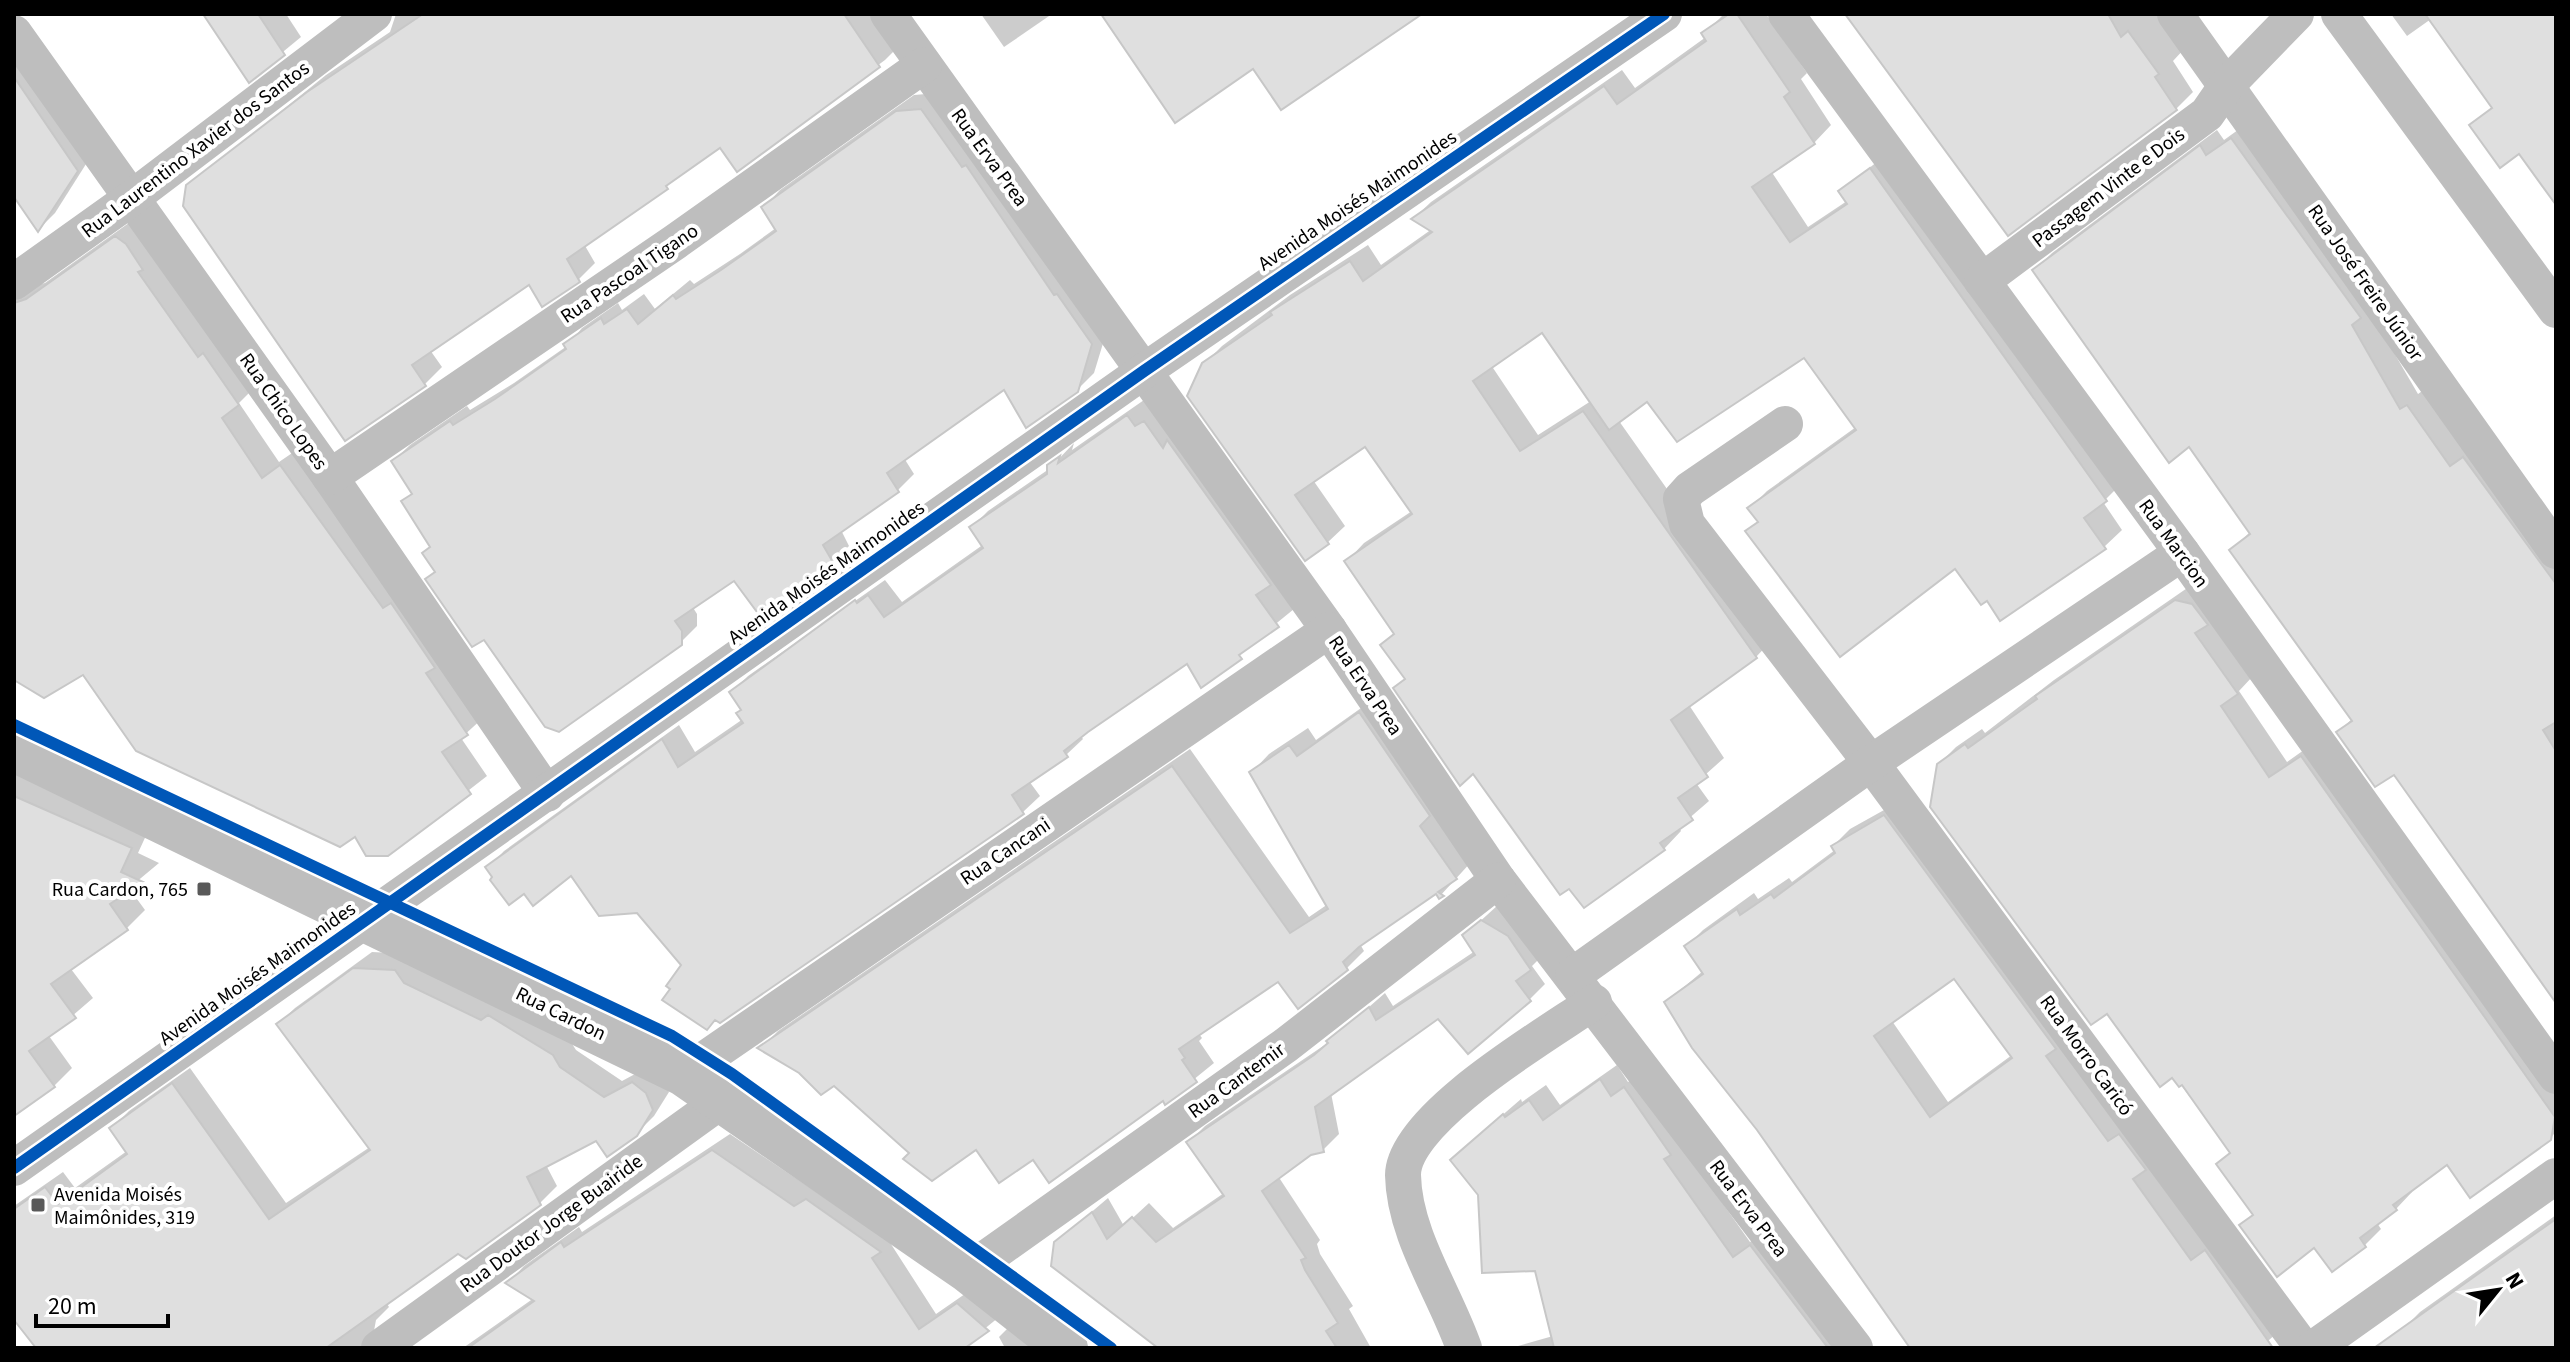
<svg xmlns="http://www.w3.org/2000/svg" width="2570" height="1362" font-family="'Source Sans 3',sans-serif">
<rect width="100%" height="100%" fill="#fff"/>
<!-- shadow -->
<g fill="#0003" fill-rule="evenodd">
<path d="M 204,14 L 286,14 L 301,37 L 249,80 Z"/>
<path d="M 396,14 L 882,14 L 902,43 L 885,60 L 738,169 L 721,145 L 680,173 L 666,187 L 584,244 L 595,263 L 578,280 L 530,282 L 430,350 L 442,367 L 425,384 L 345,439 L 188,186 L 326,75 L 390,32 Z"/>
<path d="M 981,14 L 1052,14 L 1004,47 Z"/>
<path d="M 1724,14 L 1766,14 L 1807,73 L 1801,79 L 1831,125 L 1814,143 L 1771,171 L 1808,227 L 1847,201 L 1841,191 L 1889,152 L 2123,482 L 2103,502 L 2122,530 L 2104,547 L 1988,598 L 1956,566 L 1748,531 L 1759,520 L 1750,508 L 1767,491 L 1856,427 L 1805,356 L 1648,400 L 1619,421 L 1773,639 L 1756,657 L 1689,705 L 1724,758 L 1696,783 L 1709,801 L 1679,827 L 1681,831 L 1664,849 L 1584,905 L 1473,771 L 1396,688 L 1406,678 L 1382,645 L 1395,632 L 1347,561 L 1364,543 L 1412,511 L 1366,444 L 1313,480 L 1345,526 L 1327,543 L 1204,364 L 1222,346 L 1290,295 L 1368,245 L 1381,265 L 1432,229 L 1414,218 L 1431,202 L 1622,70 L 1635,88 L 1706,37 L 1704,34 ZM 1542,330 L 1591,401 L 1538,435 L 1491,365 Z"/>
<path d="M 1848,14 L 2165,14 L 2186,47 L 2173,61 L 2193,92 L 2176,109 Z"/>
<path d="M 2391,14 L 2556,14 L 2556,202 L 2519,151 L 2472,125 L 2493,106 L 2431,19 L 2407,36 Z"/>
<path d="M 14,36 L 93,153 L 55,213 L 39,229 L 14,194 Z"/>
<path d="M 938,93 L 1108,327 L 1094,373 L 1077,390 L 1005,387 L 904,458 L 914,474 L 898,490 L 841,530 L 849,546 L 833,562 L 735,578 L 692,606 L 697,614 L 697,626 L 680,643 L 428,579 L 436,570 L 431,546 L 403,502 L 413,492 L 393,461 L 410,445 L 467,406 L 470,410 L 514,383 L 567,346 L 582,328 L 618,303 L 622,310 L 644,294 L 655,309 L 690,280 L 694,284 L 740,254 L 776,228 L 764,207 L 780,190 L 914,95 Z"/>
<path d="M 2249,122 L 2368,308 L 2418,394 L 2425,389 L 2556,561 L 2556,999 L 2394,772 L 2338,732 L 2353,718 L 2232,550 L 2251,531 L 2189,444 L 2035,270 L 2052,253 L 2217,130 L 2224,140 Z"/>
<path d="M 133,220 L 255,387 L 239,403 L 279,462 L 298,449 L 484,717 L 461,738 L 487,776 L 387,854 L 84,672 L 14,678 L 14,296 L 28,286 L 45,283 Z"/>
<path d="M 1144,400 L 1294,609 L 1201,685 L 1188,662 L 1080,735 L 1083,739 L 1066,755 L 1029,781 L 1040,796 L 1023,812 L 720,1021 L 684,965 L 637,911 L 572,873 L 524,892 L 495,877 L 488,868 L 504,851 L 679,725 L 695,752 L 743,719 L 743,709 L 731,693 L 748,676 L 885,580 L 902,602 L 984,544 L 972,527 L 988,511 L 1049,469 L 1074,443 L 1072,450 Z"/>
<path d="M 2193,584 L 2253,676 L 2239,691 L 2287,762 L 2318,740 L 2556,1078 L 2556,1132 L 2550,1138 L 2447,1163 L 2410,1190 L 2412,1192 L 2396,1209 L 2377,1223 L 2381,1229 L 2365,1245 L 2315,1245 L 2241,1226 L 2254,1213 L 2218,1164 L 2231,1151 L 1938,765 L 1956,747 L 1982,729 L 1985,733 L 2054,680 Z"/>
<path d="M 1378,696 L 1473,860 L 1440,896 L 1437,891 L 1360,944 L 1364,951 L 1346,969 L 1278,979 L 1199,1034 L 1202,1038 L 1199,1041 L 1214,1063 L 1166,1102 L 1163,1098 L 1034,1157 L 977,1147 L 912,1153 L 834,1084 L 800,1072 L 761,1048 L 778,1031 L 1190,749 L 1309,917 L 1328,904 L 1252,772 L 1269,754 L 1308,728 L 1316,740 Z"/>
<path d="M 14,769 L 149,829 L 138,853 L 159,863 L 129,888 L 145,910 L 127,928 L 14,907 Z"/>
<path d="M 1902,800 L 2286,1325 L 2260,1348 L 1912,1348 L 1798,1185 L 1694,1046 L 1666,1002 L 1703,971 L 1686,947 L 1703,930 L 1754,893 L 1758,899 L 1789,878 L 1792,882 L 1835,850 L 1833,846 L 1850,829 ZM 1954,976 L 2012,1055 L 1948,1102 L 1892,1021 Z"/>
<path d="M 1498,905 L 1546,952 L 1532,966 L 1545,984 L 1529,1000 L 1438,1016 L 1331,1093 L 1339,1134 L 1323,1150 L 1311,1153 L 1278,1176 L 1320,1240 L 1317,1244 L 1320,1254 L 1353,1306 L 1349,1309 L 1371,1348 L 1172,1348 L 1055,1243 L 1108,1198 L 1124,1226 L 1149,1203 L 1173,1228 L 1224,1193 L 1189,1142 L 1205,1126 L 1329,1042 L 1385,993 L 1393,1006 L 1475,951 L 1465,935 Z"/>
<path d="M 52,944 L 93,998 L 49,1036 L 72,1068 L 54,1086 L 14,1114 L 14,972 Z"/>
<path d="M 372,952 L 412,954 L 569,1039 L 576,1050 L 622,1081 L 650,1066 L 662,1076 L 669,1092 L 654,1116 L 636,1134 L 596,1138 L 546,1165 L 557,1186 L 540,1203 L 458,1252 L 386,1302 L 389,1307 L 376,1320 L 374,1331 L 384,1348 L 37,1348 L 14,1272 L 14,1206 L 63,1172 L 75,1188 L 127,1151 L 112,1128 L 129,1111 L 190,1068 L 286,1203 L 370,1147 L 278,1024 L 295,1008 Z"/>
<path d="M 1617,1065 L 1628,1082 L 1641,1073 L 1680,1143 L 1750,1242 L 1767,1230 L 1854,1348 L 1511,1348 L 1553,1336 L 1537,1269 L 1480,1194 L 1469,1144 L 1521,1099 L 1522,1102 L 1546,1085 L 1560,1105 Z"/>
<path d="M 730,1134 L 889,1241 L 936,1314 L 975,1287 L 1004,1313 L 961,1348 L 463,1348 L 534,1298 L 508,1283 L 524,1266 L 579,1227 L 582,1232 Z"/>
<path d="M 2556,1215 L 2556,1348 L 2415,1348 L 2402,1330 L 2420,1312 Z"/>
<path d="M 1015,1321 L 1053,1348 L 1005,1348 L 999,1337 Z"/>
</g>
<!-- building -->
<g fill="#dfdfdf" stroke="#c7c7c7" stroke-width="2" fill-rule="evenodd">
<path d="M 203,14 L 258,14 L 285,55 L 249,83 Z"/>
<path d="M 423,14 L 844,14 L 880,67 L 737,172 L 720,148 L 666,186 L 668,189 L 567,259 L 580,282 L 542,307 L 529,285 L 412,365 L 426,386 L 345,441 L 183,206 L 186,185 L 307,92 Z"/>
<path d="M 1101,14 L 1422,14 L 1281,110 L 1253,69 L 1175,123 Z"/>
<path d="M 1729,14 L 1737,14 L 1790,92 L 1784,97 L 1815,144 L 1752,187 L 1790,242 L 1847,204 L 1838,191 L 1870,168 L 2107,501 L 2084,518 L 2106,549 L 2000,621 L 1987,601 L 1981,605 L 1955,569 L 1840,657 L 1745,531 L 1758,522 L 1747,508 L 1856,430 L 1804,358 L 1677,442 L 1647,402 L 1609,430 L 1542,333 L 1473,381 L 1520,451 L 1583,411 L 1757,658 L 1671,720 L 1708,777 L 1678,798 L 1693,820 L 1660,843 L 1665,850 L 1584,908 L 1569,889 L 1560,895 L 1473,774 L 1460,786 L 1393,688 L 1405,679 L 1380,645 L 1394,634 L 1344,561 L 1412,514 L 1365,447 L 1295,495 L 1329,544 L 1305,561 L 1187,396 L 1202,363 L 1272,315 L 1270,312 L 1350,261 L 1363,281 L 1432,232 L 1411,219 L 1604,86 L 1617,104 L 1706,41 L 1701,33 Z"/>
<path d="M 1845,14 L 2108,14 L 2121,37 L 2128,31 L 2159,74 L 2155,77 L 2177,110 L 2008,236 Z"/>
<path d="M 2425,14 L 2556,14 L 2556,205 L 2519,154 L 2500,168 L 2469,125 L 2492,108 Z"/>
<path d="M 14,77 L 78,171 L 38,232 L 14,197 Z"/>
<path d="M 921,109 L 962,167 L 966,165 L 1054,295 L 1057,294 L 1092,344 L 1078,392 L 1026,428 L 1004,390 L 887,473 L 899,492 L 823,545 L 834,564 L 760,616 L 734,581 L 675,621 L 682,631 L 682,645 L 559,732 L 545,727 L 484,640 L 472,647 L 425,579 L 435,572 L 422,553 L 430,547 L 401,501 L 412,494 L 391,461 L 450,421 L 453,425 L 495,399 L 566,349 L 563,344 L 601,318 L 604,324 L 627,309 L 638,324 L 673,295 L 676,299 L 721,270 L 776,231 L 761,207 L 896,111 Z"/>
<path d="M 2231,138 L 2361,318 L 2352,325 L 2400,409 L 2407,405 L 2450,466 L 2463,457 L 2556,584 L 2556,722 L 2543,730 L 2556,751 L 2556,1003 L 2394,775 L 2375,787 L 2336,732 L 2352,721 L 2229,550 L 2250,534 L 2189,447 L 2169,463 L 2032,270 L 2200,145 L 2206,155 Z"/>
<path d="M 115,236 L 126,244 L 143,270 L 138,272 L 198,357 L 203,353 L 239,405 L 222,418 L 262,478 L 280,465 L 383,608 L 391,603 L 435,668 L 426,673 L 468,735 L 442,752 L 471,794 L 388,856 L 366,856 L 355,837 L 340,847 L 136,751 L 83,675 L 44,698 L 14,680 L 14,303 L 26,299 Z"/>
<path d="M 1127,415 L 1135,426 L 1144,421 L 1163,448 L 1167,440 L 1271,585 L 1256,595 L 1279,627 L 1239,655 L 1242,659 L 1201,688 L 1187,664 L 1088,732 L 1064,751 L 1068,757 L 1012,795 L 1024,814 L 720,1023 L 715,1020 L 707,1030 L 662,1000 L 670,989 L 666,986 L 681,965 L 637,913 L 599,916 L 571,876 L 533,906 L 524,894 L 509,905 L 490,880 L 492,877 L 485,867 L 662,739 L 678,767 L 743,723 L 736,713 L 741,710 L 729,692 L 855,600 L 857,603 L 868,595 L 884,617 L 983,548 L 969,527 L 1047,474 L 1047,465 L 1060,456 L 1058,463 Z"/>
<path d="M 2175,600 L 2192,604 L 2208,625 L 2195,633 L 2238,694 L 2221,706 L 2269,777 L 2301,756 L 2555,1117 L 2551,1140 L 2470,1198 L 2447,1165 L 2393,1205 L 2397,1210 L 2360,1238 L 2366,1247 L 2332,1272 L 2314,1248 L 2277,1277 L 2239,1225 L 2253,1215 L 2216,1164 L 2230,1153 L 2182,1085 L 2179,1087 L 2172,1078 L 2160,1087 L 2107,1014 L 2091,1025 L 1930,807 L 1937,764 L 1965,744 L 1968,748 L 2037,699 L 2035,696 Z"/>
<path d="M 1359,712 L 1430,816 L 1420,826 L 1457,879 L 1438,892 L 1444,896 L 1439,899 L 1436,894 L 1359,947 L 1343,962 L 1348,970 L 1298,1009 L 1278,982 L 1179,1049 L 1185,1058 L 1182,1060 L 1197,1082 L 1165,1105 L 1163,1101 L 1049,1183 L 1033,1160 L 999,1183 L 976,1150 L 932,1181 L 903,1159 L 909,1153 L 834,1086 L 821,1095 L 799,1073 L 757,1048 L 1172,766 L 1290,933 L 1328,909 L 1249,772 L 1289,745 L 1297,756 Z"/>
<path d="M 14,796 L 132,848 L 121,872 L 143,882 L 110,904 L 128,930 L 51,984 L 76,1018 L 29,1051 L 55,1087 L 14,1116 Z"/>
<path d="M 1884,815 L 2056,1049 L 2046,1056 L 2108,1141 L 2119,1134 L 2146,1170 L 2133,1179 L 2191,1260 L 2205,1250 L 2273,1348 L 1910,1348 L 1757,1130 L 1692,1048 L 1664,1002 L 1703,974 L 1684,946 L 1737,909 L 1740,915 L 1771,894 L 1774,898 L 1835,853 L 1831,846 ZM 1954,979 L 2012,1058 L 1930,1117 L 1874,1036 Z"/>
<path d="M 1481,920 L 1508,936 L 1531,970 L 1516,981 L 1531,1001 L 1468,1054 L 1438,1019 L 1315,1107 L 1324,1152 L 1311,1155 L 1262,1191 L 1306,1258 L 1301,1260 L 1305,1270 L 1338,1323 L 1326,1331 L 1337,1348 L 1158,1348 L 1051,1266 L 1054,1242 L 1092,1212 L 1107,1239 L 1132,1217 L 1156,1242 L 1224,1196 L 1186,1142 L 1314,1055 L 1328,1043 L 1326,1041 L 1369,1007 L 1376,1020 L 1475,955 L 1462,935 Z"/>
<path d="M 353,968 L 395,970 L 404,983 L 481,1020 L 488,1015 L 553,1055 L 560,1067 L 604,1097 L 632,1082 L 646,1093 L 653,1110 L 637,1136 L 607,1157 L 596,1141 L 527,1177 L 541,1205 L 466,1259 L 458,1254 L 326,1348 L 36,1348 L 14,1320 L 14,1209 L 45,1187 L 58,1204 L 127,1154 L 109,1128 L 172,1083 L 269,1219 L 370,1150 L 276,1024 Z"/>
<path d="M 1600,1079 L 1611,1096 L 1624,1087 L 1671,1155 L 1664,1159 L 1733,1257 L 1750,1245 L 1828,1348 L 1554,1348 L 1535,1271 L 1482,1273 L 1478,1195 L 1450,1160 L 1503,1114 L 1505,1117 L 1529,1100 L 1543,1120 Z"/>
<path d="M 712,1150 L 794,1206 L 806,1199 L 881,1252 L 872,1258 L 919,1329 L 957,1303 L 989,1331 L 965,1348 L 468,1348 L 534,1301 L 505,1283 L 561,1242 L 564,1247 Z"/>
<path d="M 2556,1219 L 2556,1348 L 2374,1348 L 2478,1274 Z"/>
</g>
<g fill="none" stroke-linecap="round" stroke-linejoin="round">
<!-- minor -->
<g stroke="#bebebe" stroke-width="36">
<path d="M 888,14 L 1329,630 L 1498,880 L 1855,1348"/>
<path d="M 1786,14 L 2182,553 L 2556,1076"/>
<path d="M 2175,14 L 2556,551"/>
<path d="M 2339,14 L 2556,310"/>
<path d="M 14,33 L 330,477 L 547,794"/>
<path d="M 1982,281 L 2207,114 L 2227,85 L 2296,14"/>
<path d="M 14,282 L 129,200 L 374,14"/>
<path d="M 1785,424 L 1690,489 L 1681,499 L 1687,524 L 1871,763 L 2303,1348"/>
<path d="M 330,477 L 675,242 L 924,65"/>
<path d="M 1573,975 L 1871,763 L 2182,553"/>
<path d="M 683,1074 L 1329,630"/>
<path d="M 14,1168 L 1144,371 L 1664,14"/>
<path d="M 968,1271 L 1286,1045 L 1498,880"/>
<path d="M 379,1348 L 724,1099"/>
<path d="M 1464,1348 C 1445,1293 1404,1235 1403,1175 C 1403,1118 1549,1033 1594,1002"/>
<path d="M 2314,1348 L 2556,1176"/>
</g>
<!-- tertiary -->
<path stroke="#bebebe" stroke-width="44" d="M 14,750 L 683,1074 L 968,1271 L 1066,1348"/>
<!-- cycleway casing -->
<g stroke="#fff" stroke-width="17">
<g id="cycleway">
<path d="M 14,725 L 672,1036 L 732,1074 L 1111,1348"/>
<path d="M 14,1168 L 1144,371 L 1664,14"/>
</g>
</g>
<!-- cycleway -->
<use href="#cycleway" stroke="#0057b8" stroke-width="12"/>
</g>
<!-- markers -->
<g fill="#595959" stroke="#fff" stroke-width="3">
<rect x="196" y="881" width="16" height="16" rx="4"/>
<rect x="30" y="1197" width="16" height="16" rx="4"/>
</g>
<g text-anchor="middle" stroke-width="8" stroke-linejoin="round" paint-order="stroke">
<!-- street labels -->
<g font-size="20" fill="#000" stroke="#fff">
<text transform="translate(195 149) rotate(-37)" y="7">Rua Laurentino Xavier dos Santos</text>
<text transform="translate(990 157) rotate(54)" y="7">Rua Erva Prea</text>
<text transform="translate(2108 187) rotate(-37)" y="7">Passagem Vinte e Dois</text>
<text transform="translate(1357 200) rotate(-34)" y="7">Avenida Moisés Maimonides</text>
<text transform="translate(629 273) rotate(-34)" y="7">Rua Pascoal Tigano</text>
<text transform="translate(2366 282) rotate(55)" y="7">Rua José Freire Júnior</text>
<text transform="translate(284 411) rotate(55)" y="7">Rua Chico Lopes</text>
<text transform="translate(2174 543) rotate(54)" y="7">Rua Marcion</text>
<text transform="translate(826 572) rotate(-35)" y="7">Avenida Moisés Maimonides</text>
<text transform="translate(1366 685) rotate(56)" y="7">Rua Erva Prea</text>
<text transform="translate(1005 851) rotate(-34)" y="7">Rua Cancani</text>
<text transform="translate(257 973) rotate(-35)" y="7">Avenida Moisés Maimonides</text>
<text transform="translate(561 1013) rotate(26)" y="7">Rua Cardon</text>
<text transform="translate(2087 1055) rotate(54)" y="7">Rua Morro Caricó</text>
<text transform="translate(1236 1080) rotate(-36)" y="7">Rua Cantemir</text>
<text transform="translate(1749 1208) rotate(53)" y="7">Rua Erva Prea</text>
<text transform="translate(551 1223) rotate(-36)" y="7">Rua Doutor Jorge Buairide</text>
</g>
<!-- poi labels -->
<g font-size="20" fill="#000" stroke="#fff" text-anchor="end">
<text x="188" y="896">Rua Cardon, 765</text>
<text x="54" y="1201" text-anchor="start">Avenida Moisés<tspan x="54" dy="23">Maimônides, 319</tspan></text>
</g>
</g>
<!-- border -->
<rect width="2570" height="1362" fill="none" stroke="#000000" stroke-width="32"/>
<!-- north arrow -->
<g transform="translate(2498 1290) rotate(60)" stroke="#ffffff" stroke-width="6" paint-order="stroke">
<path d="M0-6L14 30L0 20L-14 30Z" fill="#000000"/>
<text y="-12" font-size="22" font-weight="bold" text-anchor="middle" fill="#000000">N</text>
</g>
<!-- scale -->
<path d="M36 1314v12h132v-12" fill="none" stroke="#000000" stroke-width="4"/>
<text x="48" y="1314" font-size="24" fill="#000000" stroke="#ffffff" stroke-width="6" paint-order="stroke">20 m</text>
</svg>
